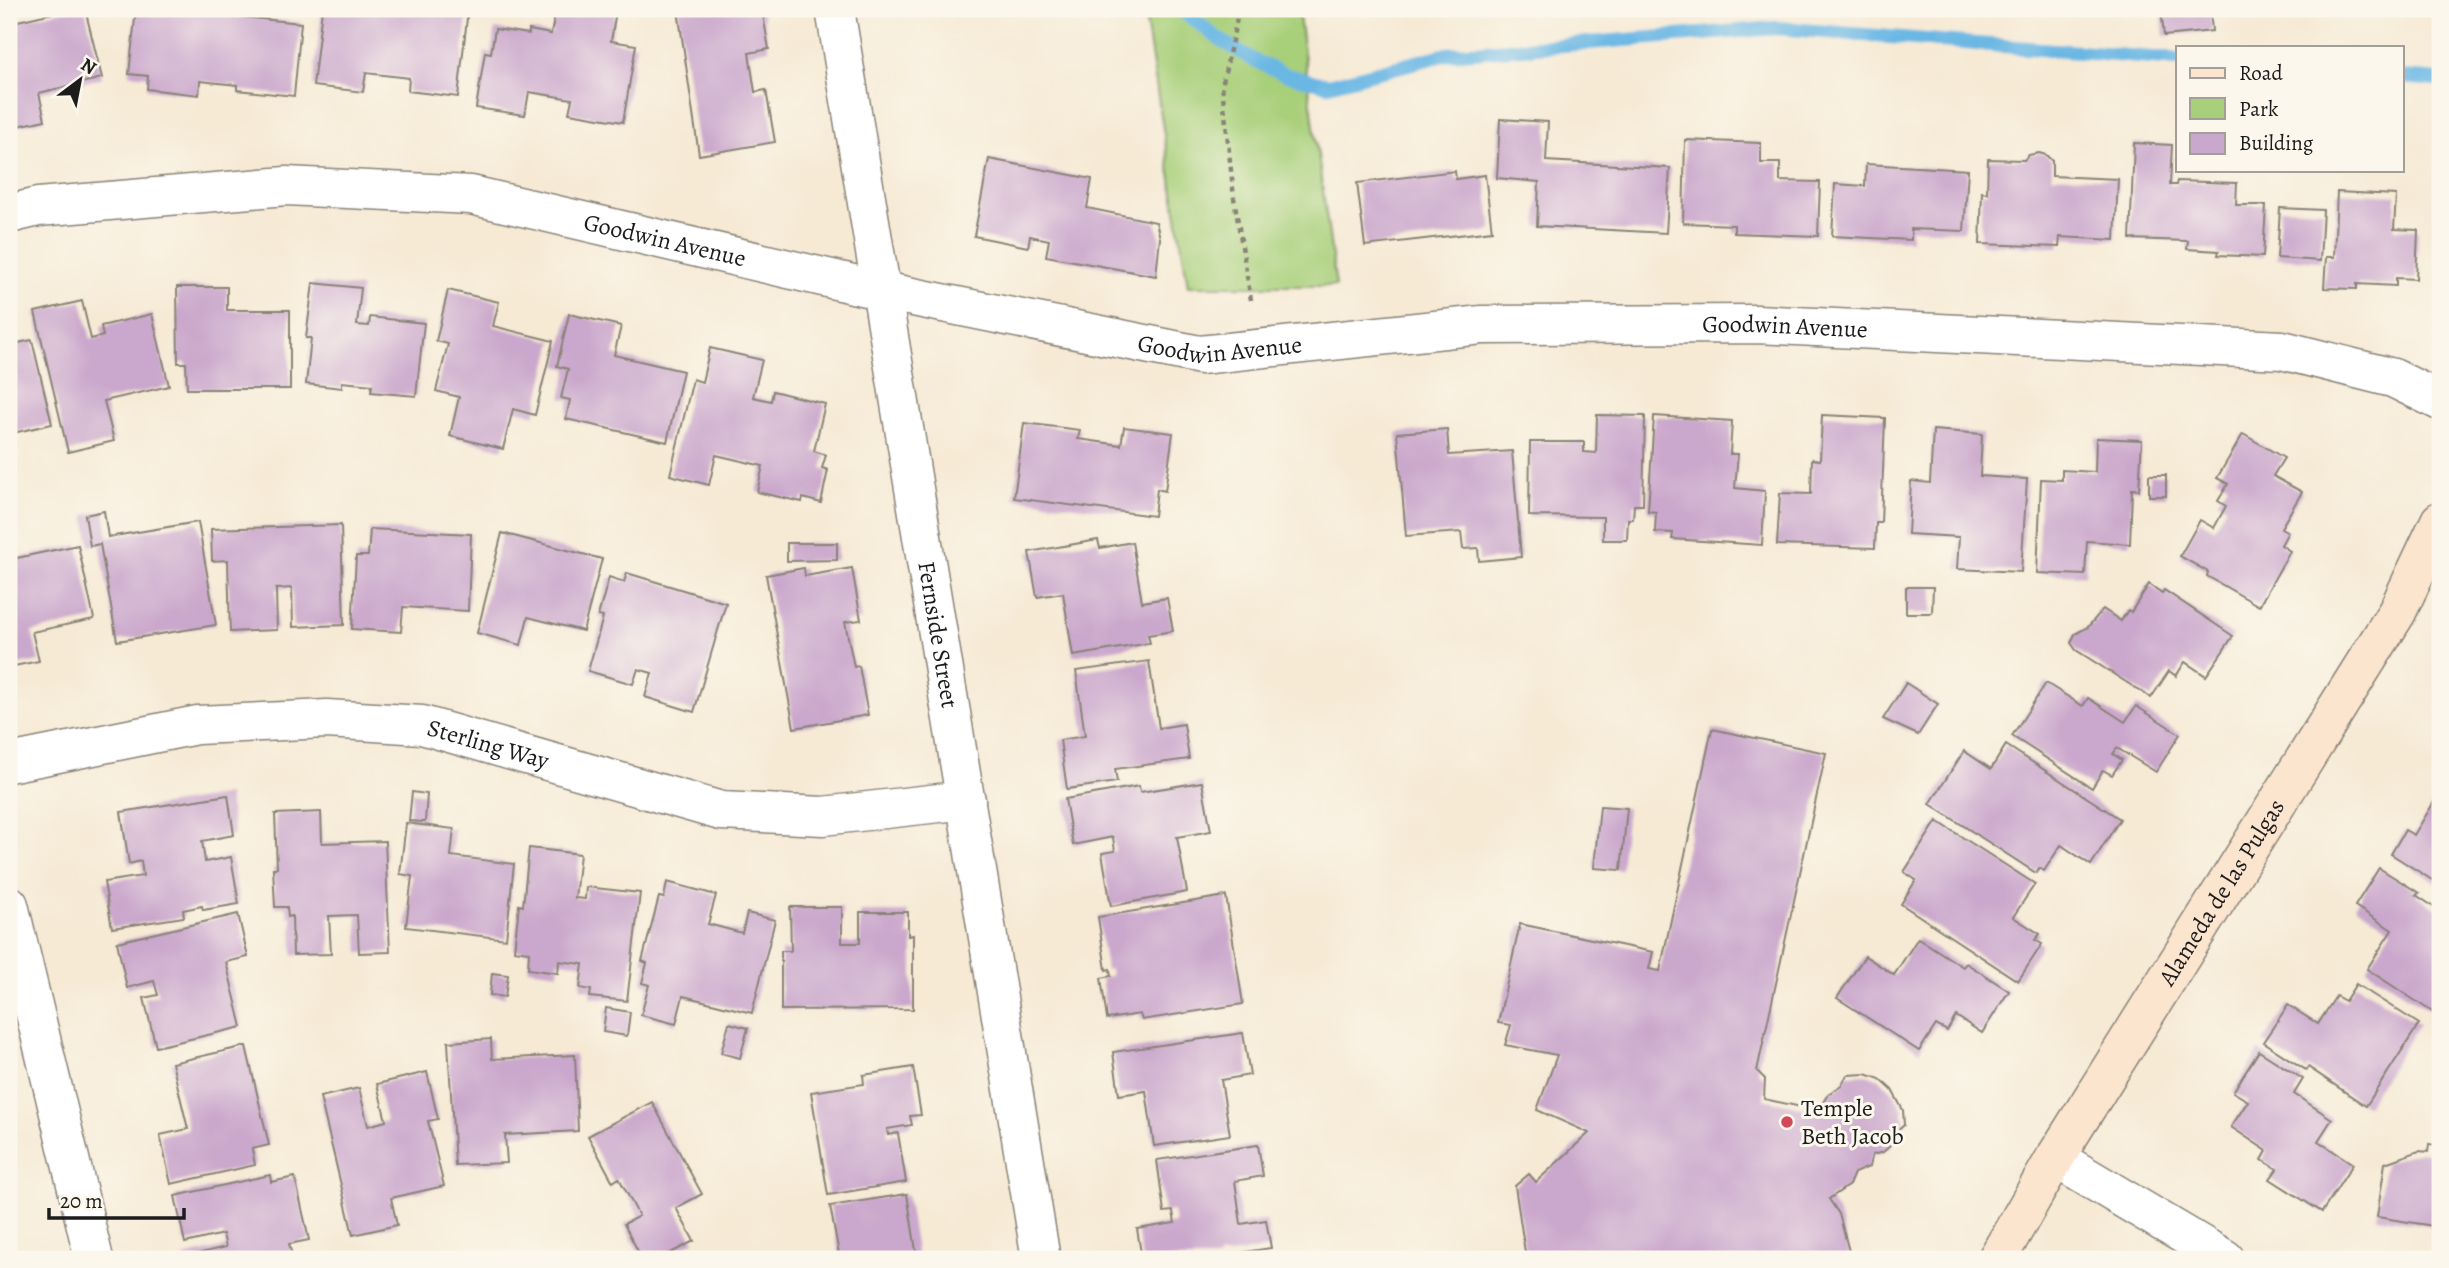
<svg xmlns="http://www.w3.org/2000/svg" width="2449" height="1268" font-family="Alegreya,serif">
<rect width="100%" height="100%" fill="#fbf7ec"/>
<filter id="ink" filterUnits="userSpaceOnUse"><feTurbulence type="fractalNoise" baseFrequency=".0143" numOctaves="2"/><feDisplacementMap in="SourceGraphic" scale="14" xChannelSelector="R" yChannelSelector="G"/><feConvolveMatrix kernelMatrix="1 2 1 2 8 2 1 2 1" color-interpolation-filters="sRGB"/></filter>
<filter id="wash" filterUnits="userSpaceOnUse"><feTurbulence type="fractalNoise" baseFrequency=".00686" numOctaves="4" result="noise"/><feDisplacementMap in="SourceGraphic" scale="28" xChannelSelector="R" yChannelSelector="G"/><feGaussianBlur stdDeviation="1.57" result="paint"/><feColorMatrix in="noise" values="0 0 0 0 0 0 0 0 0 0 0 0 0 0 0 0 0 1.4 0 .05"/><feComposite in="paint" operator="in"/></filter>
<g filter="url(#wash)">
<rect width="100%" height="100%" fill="#f6ead5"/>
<!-- green -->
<path fill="#a8cf79" stroke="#62764a" stroke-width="2" d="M 1144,9 L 1298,9 L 1336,286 L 1188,286 Z"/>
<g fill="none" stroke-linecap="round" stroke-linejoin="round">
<!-- stream -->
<g stroke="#6bb7e4" stroke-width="14">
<path d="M 1179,9 L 1222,41 L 1255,61 L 1287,75 L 1328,85 L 1447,54 L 1777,28 L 2178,60"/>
<path d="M 2402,77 L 2440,80"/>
</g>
</g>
<g id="blocks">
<!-- building -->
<g fill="#caa7cc">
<path d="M 70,9 L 85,9 L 102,78 L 39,93 L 45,120 L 9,128 L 9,23 Z"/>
<path d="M 136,9 L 163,9 L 301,23 L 294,96 L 237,90 L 237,85 L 200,81 L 199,95 L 147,89 L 148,76 L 129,74 Z"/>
<path d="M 322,9 L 372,9 L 413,14 L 414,9 L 468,9 L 458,97 L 408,91 L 409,78 L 366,73 L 363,92 L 313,86 Z"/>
<path d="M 556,9 L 616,11 L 611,41 L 636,45 L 623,122 L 569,113 L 572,99 L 529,92 L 525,115 L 476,108 L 485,52 L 491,53 L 495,29 L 529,34 L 529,30 L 551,34 Z"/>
<path d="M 686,9 L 762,9 L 769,49 L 749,53 L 755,92 L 766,90 L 775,142 L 699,155 L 678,10 Z"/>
<path d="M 2161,9 L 2210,9 L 2212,31 L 2164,36 Z"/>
<path d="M 1500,119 L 1548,122 L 1546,161 L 1670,168 L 1666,233 L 1537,226 L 1539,182 L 1497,178 Z"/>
<path d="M 1685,140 L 1761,143 L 1761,163 L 1780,163 L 1780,181 L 1820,182 L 1818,236 L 1734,233 L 1734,225 L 1683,223 Z"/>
<path d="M 2134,143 L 2172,145 L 2170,185 L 2176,185 L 2177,181 L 2237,183 L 2236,205 L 2266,205 L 2263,257 L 2218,255 L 2219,251 L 2187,249 L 2188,241 L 2130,239 Z"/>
<path d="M 2039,153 L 2046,155 L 2052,161 L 2052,176 L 2118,179 L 2115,240 L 2060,237 L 2059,247 L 1980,244 L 1982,192 L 1987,193 L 1988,159 L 2024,160 L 2029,155 Z"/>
<path d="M 989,159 L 1092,179 L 1087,208 L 1156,222 L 1160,238 L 1156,276 L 1046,256 L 1049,240 L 1030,236 L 1028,247 L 974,236 Z"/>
<path d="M 1866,164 L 1968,170 L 1964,231 L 1911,229 L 1911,240 L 1832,236 L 1835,184 L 1865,186 Z"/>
<path d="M 1455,171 L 1456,179 L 1485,175 L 1492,231 L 1365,246 L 1357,183 Z"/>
<path d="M 2337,192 L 2396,195 L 2394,229 L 2418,230 L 2416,279 L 2396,278 L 2396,286 L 2357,284 L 2357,289 L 2324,288 L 2326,257 L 2334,257 Z"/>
<path d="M 2280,208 L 2323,210 L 2320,261 L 2277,258 Z"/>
<path d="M 313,283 L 361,288 L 357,325 L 369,326 L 370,317 L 424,323 L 416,396 L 371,392 L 372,385 L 342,382 L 342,388 L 306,384 L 311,338 L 306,338 Z"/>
<path d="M 177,287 L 227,287 L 227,310 L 290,310 L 290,389 L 187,389 L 186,363 L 178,363 Z"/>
<path d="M 448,290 L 499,302 L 493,326 L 553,341 L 535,415 L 513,409 L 503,449 L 450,436 L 459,397 L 436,391 L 448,344 L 436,341 Z"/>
<path d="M 82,301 L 91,339 L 103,336 L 101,326 L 152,314 L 169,386 L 104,401 L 114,441 L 68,452 L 35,312 Z"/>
<path d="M 569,314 L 621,326 L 614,355 L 683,371 L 667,442 L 566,419 L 570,400 L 561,398 L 568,369 L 557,366 Z"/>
<path d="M 32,340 L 52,424 L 9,434 L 9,345 Z"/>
<path d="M 710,348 L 762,360 L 753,397 L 771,401 L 773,391 L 825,404 L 814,451 L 826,455 L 822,468 L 828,470 L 821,503 L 803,498 L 802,502 L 757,492 L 763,466 L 716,455 L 709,485 L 670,475 L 693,379 L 702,382 Z"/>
<path d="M 1597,415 L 1645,416 L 1643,505 L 1634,505 L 1633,519 L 1628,519 L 1627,540 L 1603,540 L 1603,517 L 1529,516 L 1530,442 L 1584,442 L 1584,452 L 1596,453 Z"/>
<path d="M 1822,415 L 1885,418 L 1881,523 L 1876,523 L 1875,548 L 1777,545 L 1780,493 L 1811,494 L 1812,459 L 1820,460 Z"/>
<path d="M 1654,416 L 1732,421 L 1730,454 L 1738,454 L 1735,488 L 1765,491 L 1762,545 L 1672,539 L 1673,533 L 1655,532 L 1656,512 L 1648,511 Z"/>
<path d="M 1024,423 L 1080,430 L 1078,439 L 1121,445 L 1124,427 L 1173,433 L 1165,491 L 1157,489 L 1154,516 L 1014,498 Z"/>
<path d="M 1447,429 L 1449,455 L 1512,451 L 1521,557 L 1479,561 L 1478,548 L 1463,549 L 1461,532 L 1406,536 L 1397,433 Z"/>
<path d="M 1933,430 L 1982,434 L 1980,476 L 2027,479 L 2021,572 L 1957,569 L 1959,537 L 1908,534 L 1911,481 L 1930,483 Z"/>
<path d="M 2243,434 L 2284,458 L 2273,476 L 2302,492 L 2281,528 L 2288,532 L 2281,545 L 2290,551 L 2259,606 L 2207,576 L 2208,572 L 2180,556 L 2200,520 L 2214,528 L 2226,506 L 2218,501 L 2228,484 L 2217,478 Z"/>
<path d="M 2096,438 L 2142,440 L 2139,490 L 2132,489 L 2130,544 L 2087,541 L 2085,575 L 2037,573 L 2041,479 L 2062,480 L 2062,470 L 2095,472 Z"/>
<rect x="2149" y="475" width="17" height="21"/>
<path d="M 104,511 L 108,537 L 198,522 L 216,625 L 117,641 L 100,544 L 90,546 L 85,515 Z"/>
<path d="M 341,525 L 344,625 L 293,627 L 292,588 L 276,589 L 277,630 L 230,632 L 228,560 L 212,561 L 211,529 Z"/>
<path d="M 370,529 L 471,534 L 468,611 L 403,607 L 401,632 L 352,629 L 356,556 L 368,556 Z"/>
<path d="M 502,533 L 602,559 L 583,631 L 528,617 L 521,645 L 477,633 Z"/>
<path d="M 1098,540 L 1100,548 L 1132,542 L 1142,602 L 1167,598 L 1173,631 L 1148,635 L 1150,643 L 1073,656 L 1063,593 L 1037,597 L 1029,552 Z"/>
<path d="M 787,543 L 837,543 L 837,560 L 787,561 Z"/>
<path d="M 78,545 L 94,619 L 32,632 L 39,661 L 9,667 L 9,548 L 12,559 Z"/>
<path d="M 804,568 L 805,576 L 852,568 L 861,620 L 845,622 L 854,667 L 859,666 L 868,715 L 794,728 L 766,575 Z"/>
<path d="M 627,573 L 726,603 L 694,712 L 645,697 L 652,673 L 638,669 L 633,684 L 588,671 L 603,617 L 598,616 L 609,577 L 624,582 Z"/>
<path d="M 2149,584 L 2162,593 L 2164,590 L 2233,636 L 2206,676 L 2185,662 L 2176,676 L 2169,671 L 2151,698 L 2076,650 L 2071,643 L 2075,634 L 2088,627 L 2103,609 L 2121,621 L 2128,610 L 2131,612 Z"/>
<path d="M 1906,587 L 1933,587 L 1932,613 L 1906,613 Z"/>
<path d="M 1149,661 L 1159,728 L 1184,724 L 1189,759 L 1115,769 L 1117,782 L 1067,789 L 1060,740 L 1085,736 L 1076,671 Z"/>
<path d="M 1906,683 L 1938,704 L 1918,735 L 1883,719 Z"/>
<path d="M 2046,683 L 2083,706 L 2088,698 L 2125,722 L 2136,706 L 2180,734 L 2156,772 L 2117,748 L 2113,754 L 2122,760 L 2112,775 L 2103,770 L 2092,788 L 2012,736 Z"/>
<path d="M 1712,729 L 1826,753 L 1757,1071 L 1765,1079 L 1764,1099 L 1815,1110 L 1821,1106 L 1828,1094 L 1841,1086 L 1847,1075 L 1866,1074 L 1880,1079 L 1892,1090 L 1903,1110 L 1904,1125 L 1893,1135 L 1890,1146 L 1883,1152 L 1872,1155 L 1869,1167 L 1854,1173 L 1849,1185 L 1829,1199 L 1839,1214 L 1851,1259 L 1526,1259 L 1515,1186 L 1529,1174 L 1536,1182 L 1589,1133 L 1537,1110 L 1557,1055 L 1505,1045 L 1511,1025 L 1498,1023 L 1520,924 L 1653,952 L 1649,969 L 1660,971 Z"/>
<path d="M 2006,745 L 2120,819 L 2091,865 L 2061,845 L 2044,871 L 2039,868 L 2036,873 L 1930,804 L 1964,751 L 1991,769 Z"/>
<path d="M 1202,782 L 1211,831 L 1177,837 L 1187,892 L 1111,906 L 1102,853 L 1115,851 L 1113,837 L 1073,845 L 1065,799 L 1139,786 L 1140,792 Z"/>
<path d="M 412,792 L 427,794 L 425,822 L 409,821 Z"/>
<path d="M 228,795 L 234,835 L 202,841 L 205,862 L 231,857 L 239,904 L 203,910 L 202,906 L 183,910 L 184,917 L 112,928 L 104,882 L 143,876 L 141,861 L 129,864 L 121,812 Z"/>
<path d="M 2437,797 L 2440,800 L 2440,885 L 2391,854 L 2405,830 L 2414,835 Z"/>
<path d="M 1600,806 L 1627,808 L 1621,870 L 1594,868 Z"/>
<path d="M 321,812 L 322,843 L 385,841 L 390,952 L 359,953 L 357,915 L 329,916 L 331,954 L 293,955 L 292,916 L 288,917 L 287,907 L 275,907 L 273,868 L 277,868 L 275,814 Z"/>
<path d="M 1937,821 L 2035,884 L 2013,917 L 2040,934 L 2035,940 L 2042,944 L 2018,981 L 1901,904 L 1916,880 L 1904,872 Z"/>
<path d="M 406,823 L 454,829 L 451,856 L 514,864 L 506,939 L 406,927 L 412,876 L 400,874 Z"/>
<path d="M 529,848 L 580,854 L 575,898 L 585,899 L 586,887 L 640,893 L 627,1001 L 590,997 L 591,990 L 580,988 L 583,964 L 559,961 L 558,973 L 528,969 L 529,952 L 514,950 L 519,905 L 523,906 Z"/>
<path d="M 2379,868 L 2419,893 L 2416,895 L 2440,911 L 2440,1017 L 2367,969 L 2392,930 L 2355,906 Z"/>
<path d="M 667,882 L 716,895 L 708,924 L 742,933 L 747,913 L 775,920 L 752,1013 L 683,996 L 676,1024 L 641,1015 L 649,985 L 642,983 L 647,963 L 642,961 L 659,897 L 664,898 Z"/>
<path d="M 1226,896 L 1243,1004 L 1142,1020 L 1140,1014 L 1107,1019 L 1101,978 L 1111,976 L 1110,969 L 1106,970 L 1098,917 Z"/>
<path d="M 790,907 L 842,907 L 842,943 L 860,943 L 860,912 L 908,912 L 908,936 L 913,935 L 913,1009 L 781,1010 L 781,951 L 791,951 Z"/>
<path d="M 238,914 L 248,957 L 226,962 L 242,1027 L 156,1047 L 144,998 L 158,995 L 154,981 L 127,988 L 117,942 Z"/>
<path d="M 1918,938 L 1963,967 L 1966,963 L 2009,991 L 1982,1033 L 1956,1016 L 1947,1031 L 1936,1025 L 1919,1051 L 1837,998 L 1865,956 L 1894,975 Z"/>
<path d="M 492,973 L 508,975 L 505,997 L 490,995 Z"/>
<path d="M 2356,984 L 2419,1024 L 2366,1106 L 2308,1067 L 2306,1070 L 2263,1042 L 2288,1005 L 2318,1024 L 2336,996 L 2345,1001 Z"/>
<path d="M 606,1008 L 630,1012 L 627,1036 L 603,1032 Z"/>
<path d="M 729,1023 L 748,1028 L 740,1058 L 721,1053 Z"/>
<path d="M 1243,1033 L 1250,1075 L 1221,1080 L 1230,1135 L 1154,1146 L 1146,1091 L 1119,1095 L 1113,1052 Z"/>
<path d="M 491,1039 L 492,1059 L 575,1055 L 578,1131 L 505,1135 L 507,1163 L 455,1165 L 448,1042 Z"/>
<path d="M 246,1046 L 269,1145 L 252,1149 L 255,1165 L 171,1184 L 160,1135 L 188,1129 L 172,1063 Z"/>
<path d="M 2259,1051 L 2303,1079 L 2294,1094 L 2332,1119 L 2318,1141 L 2353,1164 L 2322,1212 L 2270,1179 L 2277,1169 L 2262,1160 L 2267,1151 L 2231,1127 L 2248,1101 L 2233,1092 Z"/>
<path d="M 913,1067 L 921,1115 L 910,1116 L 912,1125 L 887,1129 L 888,1135 L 898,1133 L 906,1182 L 828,1195 L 811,1092 L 864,1084 L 863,1075 Z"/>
<path d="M 427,1072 L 438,1119 L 428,1121 L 444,1186 L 391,1198 L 397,1225 L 353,1235 L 320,1097 L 359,1088 L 368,1126 L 386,1121 L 377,1084 Z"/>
<path d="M 652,1102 L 702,1194 L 676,1208 L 694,1241 L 659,1259 L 642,1259 L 624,1224 L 639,1216 L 619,1178 L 613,1182 L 588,1136 Z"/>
<path d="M 2429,1144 L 2440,1146 L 2440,1227 L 2377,1217 L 2385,1163 L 2419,1151 L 2428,1152 Z"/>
<path d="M 1258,1145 L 1263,1176 L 1235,1181 L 1241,1224 L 1266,1220 L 1271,1248 L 1218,1256 L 1218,1259 L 1142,1259 L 1137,1229 L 1175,1223 L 1173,1211 L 1164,1212 L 1157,1160 Z"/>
<path d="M 270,1175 L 271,1182 L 295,1177 L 309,1240 L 289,1244 L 293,1259 L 184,1259 L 184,1257 L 226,1247 L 223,1234 L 185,1243 L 175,1196 Z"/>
<path d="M 907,1194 L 917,1257 L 942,1253 L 943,1259 L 840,1259 L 830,1206 Z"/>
</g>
</g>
</g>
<g filter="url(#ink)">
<use href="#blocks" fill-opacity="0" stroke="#898378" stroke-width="2"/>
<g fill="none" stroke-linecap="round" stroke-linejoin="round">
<!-- minor casing -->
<g stroke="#898378" stroke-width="41">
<g id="minor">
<path id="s1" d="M 835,9 L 1041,1259"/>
<path id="s2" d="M 9,214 L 38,207 L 286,186 L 471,195 L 883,291 L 1200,355 L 1482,325 L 1756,324 L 2282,350 L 2393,378 L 2440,401"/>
<path id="s3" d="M 9,763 L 197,725 L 327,719 L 422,725 L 721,811 L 823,816 L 966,800"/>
<path d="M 9,905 L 94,1259"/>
<path d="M 2055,1158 L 2225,1259"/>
</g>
</g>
<!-- secondary casing -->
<g stroke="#898378" stroke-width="41">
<g id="secondary">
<path id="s4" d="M 1997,1259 L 2055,1158 L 2397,612 L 2440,521"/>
</g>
</g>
<!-- path -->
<path stroke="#898378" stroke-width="4.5" stroke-dasharray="5 5" stroke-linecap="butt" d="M 1239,9 L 1222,86 L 1234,198 L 1251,300"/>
<!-- minor -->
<use href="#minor" stroke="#fff" stroke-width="38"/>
<!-- secondary -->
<use href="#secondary" stroke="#fbe5cf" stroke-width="38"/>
</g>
</g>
<!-- markers -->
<circle fill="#d1495b" stroke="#fbf7ec" stroke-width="2.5" cx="1787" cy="1122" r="7"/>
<g text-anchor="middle" stroke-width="6" stroke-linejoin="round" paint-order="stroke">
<!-- street labels -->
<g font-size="24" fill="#1c1c1c" stroke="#fbf7ec">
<text dy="8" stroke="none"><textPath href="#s2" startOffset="663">Goodwin Avenue</textPath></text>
<text dy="8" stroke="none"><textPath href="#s2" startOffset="1797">Goodwin Avenue</textPath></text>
<text dy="8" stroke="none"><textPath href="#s2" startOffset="1230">Goodwin Avenue</textPath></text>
<text dy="8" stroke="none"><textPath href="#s1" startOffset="634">Fernside Street</textPath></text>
<text dy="8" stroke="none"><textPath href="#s3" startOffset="486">Sterling Way</textPath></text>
<text dy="8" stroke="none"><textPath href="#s4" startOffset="430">Alameda de las Pulgas</textPath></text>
</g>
<!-- poi labels -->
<g font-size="24" fill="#1c1c1c" stroke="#fbf7ec" text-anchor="start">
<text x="1801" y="1116">Temple<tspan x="1801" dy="28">Beth Jacob</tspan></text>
</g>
</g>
<!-- margin -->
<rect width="2449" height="1268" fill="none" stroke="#fbf7ec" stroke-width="35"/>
<!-- legend -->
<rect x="2176" y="46" width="228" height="126" fill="#fbf7ec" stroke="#a29f99" stroke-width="2"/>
<rect x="2190" y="68" width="35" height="10" fill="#fbe5cf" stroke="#a29f99" stroke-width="2"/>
<text x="2239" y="80" font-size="21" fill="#1c1c1c">Road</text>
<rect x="2190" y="98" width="35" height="21" fill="#a8cf79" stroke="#a29f99" stroke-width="2"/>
<text x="2239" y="116" font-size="21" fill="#1c1c1c">Park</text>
<rect x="2190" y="133" width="35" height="21" fill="#caa7cc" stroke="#a29f99" stroke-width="2"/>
<text x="2239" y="150" font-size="21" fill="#1c1c1c">Building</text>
<!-- north arrow -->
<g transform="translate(80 80) rotate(32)" stroke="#fbf7ec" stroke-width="5" paint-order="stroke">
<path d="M0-5L12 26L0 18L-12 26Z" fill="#1c1c1c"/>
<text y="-10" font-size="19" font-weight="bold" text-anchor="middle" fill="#1c1c1c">N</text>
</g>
<!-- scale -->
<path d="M49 1208v10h135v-10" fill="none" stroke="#1c1c1c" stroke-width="3.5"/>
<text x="60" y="1208" font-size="21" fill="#1c1c1c" stroke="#fbf7ec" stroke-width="5" paint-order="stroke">20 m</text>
</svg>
